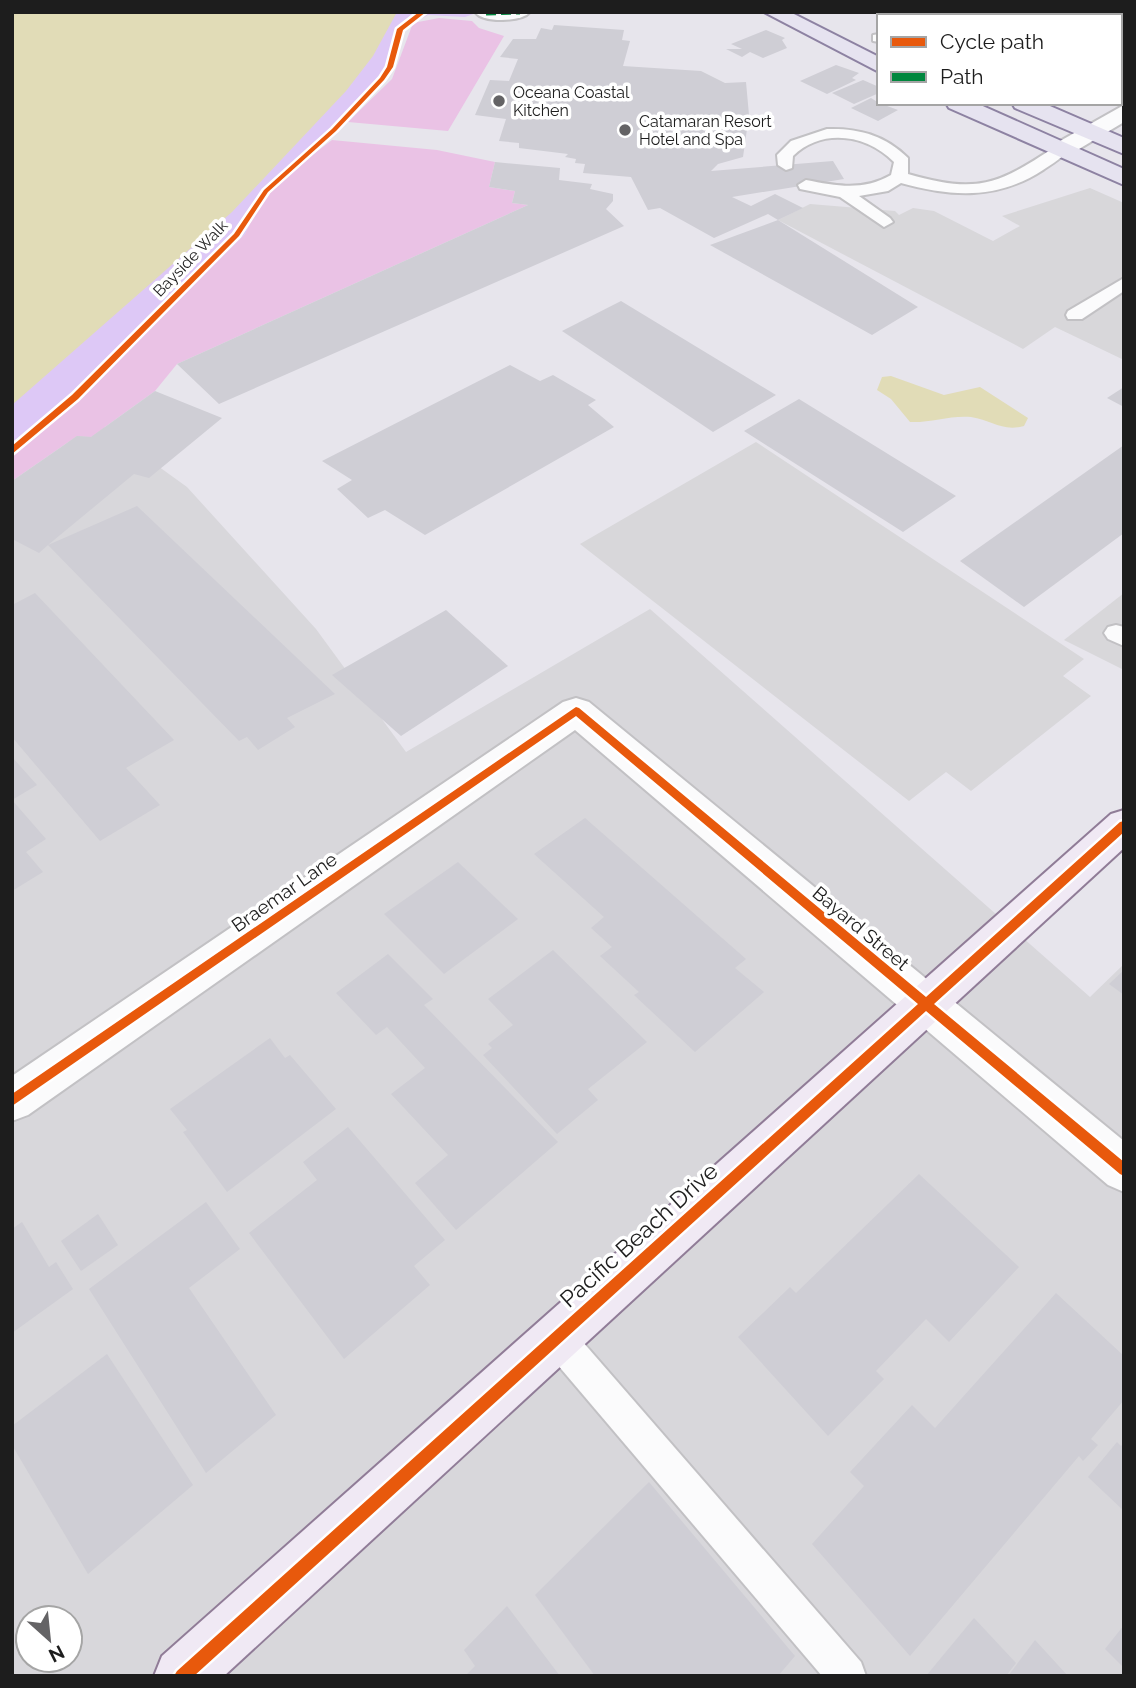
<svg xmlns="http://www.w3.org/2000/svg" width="1136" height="1688" font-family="Raleway,sans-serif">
<rect width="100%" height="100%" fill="#e7e5ec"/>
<!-- residential -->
<path fill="#d8d7db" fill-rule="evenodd" d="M 94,420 L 187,487 L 316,629 L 406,752 L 650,609 L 1090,997 L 1124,964 L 1124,1676 L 12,1676 L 12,490 ZM 28,1618 L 70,1618 L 70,1660 L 28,1660 Z"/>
<!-- religious -->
<g fill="#d8d7da">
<path d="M 1090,188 L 1124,203 L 1124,360 L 1055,327 L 1023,349 L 778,220 L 810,204 L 895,211 L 899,215 L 913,208 L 934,211 L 993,241 L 1020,226 L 1002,216 Z"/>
<path d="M 756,442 L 1084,659 L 1063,676 L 1091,696 L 971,791 L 946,772 L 909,801 L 580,544 Z"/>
<path d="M 1124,593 L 1124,670 L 1064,640 Z"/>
</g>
<!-- grass -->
<g fill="#eac2e5">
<path d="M 439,18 L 472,21 L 479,28 L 504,36 L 448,131 L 348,122 L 392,79 L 413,23 Z"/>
<path d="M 332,140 L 437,150 L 495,162 L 489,187 L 515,191 L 512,203 L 528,205 L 177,364 L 155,391 L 91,437 L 77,436 L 12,481 L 12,454 L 131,346 L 245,234 L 264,192 Z"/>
</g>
<!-- sand -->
<path fill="#ddc8f6" d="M 193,12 L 479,12 L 465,17 L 428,15 L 397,32 L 383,83 L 264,192 L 245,234 L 131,347 L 12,454 L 12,259 Z"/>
<!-- water -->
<g fill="#e1dcb7">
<path d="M 12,12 L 397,12 L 373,56 L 346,91 L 232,212 L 12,405 Z"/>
<path d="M 891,376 L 944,395 L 980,387 L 1028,418 L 1024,426 C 1002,432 992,420 971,417 C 951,415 930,423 910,422 L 891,399 L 877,390 L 882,377 Z"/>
</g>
<!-- building -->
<g fill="#cfced5">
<path d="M 874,12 L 925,12 L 925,13 L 917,16 L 881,16 Z"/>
<path d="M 977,12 L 1012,12 L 1021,16 L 985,16 Z"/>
<path d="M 554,25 L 624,30 L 622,40 L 630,41 L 623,66 L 701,71 L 725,83 L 746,82 L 749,115 L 743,157 L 718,164 L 711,171 L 833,161 L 844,179 L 732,197 L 751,206 L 775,194 L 803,208 L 778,220 L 768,214 L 714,238 L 660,208 L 648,210 L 631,177 L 583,173 L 585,164 L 575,163 L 576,159 L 565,157 L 568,154 L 519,148 L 519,143 L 499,141 L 506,119 L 475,115 L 490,80 L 509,81 L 518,59 L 500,57 L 513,39 L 536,39 L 541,28 L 552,30 Z"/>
<path d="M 766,30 L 785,38 L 782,40 L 787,48 L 763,58 L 750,52 L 742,57 L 726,49 L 742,49 L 731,44 Z"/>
<path d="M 836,65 L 859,73 L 852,78 L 856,80 L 827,94 L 800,81 Z"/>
<path d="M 863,80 L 879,87 L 879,93 L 854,104 L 832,93 Z"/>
<path d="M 871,98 L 879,103 L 898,110 L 878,121 L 851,108 Z"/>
<path d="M 495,162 L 560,168 L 559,180 L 592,184 L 590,189 L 613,194 L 613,201 L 606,209 L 624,226 L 219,404 L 177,364 L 528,205 L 512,203 L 515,191 L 489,187 Z"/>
<path d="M 778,220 L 918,307 L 872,335 L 710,245 Z"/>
<path d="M 621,301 L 776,395 L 713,432 L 562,331 Z"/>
<path d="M 510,365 L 540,381 L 553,375 L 596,400 L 588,405 L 614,427 L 425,535 L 385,510 L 368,518 L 337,489 L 352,480 L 322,461 Z"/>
<path d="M 1124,387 L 1124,407 L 1107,398 Z"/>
<path d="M 155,391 L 222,418 L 149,478 L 134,474 L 48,545 L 137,506 L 335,694 L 287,718 L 295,727 L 258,750 L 247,737 L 239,741 L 48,545 L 39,553 L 12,539 L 12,481 L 77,436 L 91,437 Z"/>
<path d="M 799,399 L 956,496 L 903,532 L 744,431 Z"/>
<path d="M 1124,445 L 1124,533 L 1024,607 L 960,561 Z"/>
<path d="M 35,593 L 174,740 L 126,768 L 160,805 L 100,841 L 12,737 L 12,605 Z"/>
<path d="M 446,610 L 508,666 L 401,736 L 332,675 Z"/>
<path d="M 12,757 L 37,785 L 12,800 L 46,839 L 26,852 L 43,872 L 12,891 Z"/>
<path d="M 585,818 L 746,959 L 735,968 L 764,992 L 695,1052 L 634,995 L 639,992 L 600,956 L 612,947 L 591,928 L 604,917 L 534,854 Z"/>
<path d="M 458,862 L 518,919 L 444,974 L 384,914 Z"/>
<path d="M 553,950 L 647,1042 L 588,1089 L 598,1100 L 557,1134 L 483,1055 L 492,1048 L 488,1044 L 513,1025 L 488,999 Z"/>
<path d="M 388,954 L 433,999 L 424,1005 L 558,1142 L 456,1230 L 415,1183 L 448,1155 L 391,1094 L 425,1068 L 387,1027 L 376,1035 L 336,993 Z"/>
<path d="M 1124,970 L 1124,995 L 1109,984 Z"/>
<path d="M 270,1038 L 285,1058 L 290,1055 L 336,1109 L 227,1192 L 183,1132 L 187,1130 L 170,1109 Z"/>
<path d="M 348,1127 L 445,1240 L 414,1266 L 430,1285 L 344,1359 L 249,1233 L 317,1180 L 303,1162 Z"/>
<path d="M 919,1174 L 1019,1267 L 949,1342 L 926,1319 L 876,1371 L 884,1379 L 828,1436 L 738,1337 L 790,1287 L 796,1293 Z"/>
<path d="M 206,1202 L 240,1249 L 189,1288 L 276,1415 L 206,1473 L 89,1289 Z"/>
<path d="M 98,1214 L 118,1245 L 81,1271 L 61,1241 Z"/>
<path d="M 22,1222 L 49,1267 L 56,1262 L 73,1289 L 12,1333 L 12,1229 Z"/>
<path d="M 1056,1293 L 1124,1356 L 1124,1400 L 1091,1439 L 1098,1445 L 1083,1461 L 1079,1456 L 910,1656 L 812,1544 L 864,1486 L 850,1472 L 912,1405 L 935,1428 Z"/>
<path d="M 107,1354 L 193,1485 L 88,1574 L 12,1445 L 12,1426 Z"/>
<path d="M 1117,1442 L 1121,1446 L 1124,1443 L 1124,1511 L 1088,1477 Z"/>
<path d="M 649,1482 L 795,1656 L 778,1676 L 595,1676 L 535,1595 Z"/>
<path d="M 507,1606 L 560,1676 L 465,1676 L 475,1666 L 464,1650 Z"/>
<path d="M 974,1618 L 1016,1663 L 1006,1676 L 926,1676 Z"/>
<path d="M 1124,1625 L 1124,1668 L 1105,1649 Z"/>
<path d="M 1035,1640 L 1068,1676 L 1008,1676 Z"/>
</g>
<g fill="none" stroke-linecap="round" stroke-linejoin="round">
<!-- lane casing -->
<g stroke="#c2c1c4" stroke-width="4">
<g id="lane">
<path d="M 932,12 L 951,12 L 947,16 L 928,16 Z"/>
<path d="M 879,34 L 879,42 L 873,41 L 873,35 Z"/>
<path d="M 827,129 C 858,128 885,135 908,158 L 908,174 C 978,194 997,185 1055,147 L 1061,145 L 1069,150 C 1062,158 1052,164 1043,170 C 997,200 952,197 901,183 L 888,191 L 859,196 L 890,218 L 893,222 L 884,227 L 840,197 L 800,189 L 798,185 L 806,180 C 837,186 863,191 891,175 L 894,162 C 866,134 822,128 793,156 L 792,168 L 786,170 L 778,165 L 777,155 L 791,141 Z"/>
<path d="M 1124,278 L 1124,291 L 1082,319 L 1068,319 L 1066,315 L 1068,311 Z"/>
<path d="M 1116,625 L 1124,627 L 1124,646 L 1108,639 L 1104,633 L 1108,627 Z"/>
<path d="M 557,1321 L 569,1326 L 861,1662 L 866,1676 L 822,1676 L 545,1350 L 540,1338 L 545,1326 Z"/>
</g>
</g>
<!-- street casing -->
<g stroke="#c2c1c4" stroke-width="4">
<g id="street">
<path d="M 530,12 C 522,22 484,23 476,13 Z"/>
<path d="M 1064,12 L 1090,12 L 1088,16 L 1062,16 Z"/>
<path d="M 1124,105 L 1124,122 L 1069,155 L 1053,155 L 1049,150 L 1053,145 Z"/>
<path d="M 576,698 L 589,702 L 1124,1141 L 1124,1192 L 1108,1185 L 575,730 L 28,1115 L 12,1121 L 12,1076 L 563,702 Z"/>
</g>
</g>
<!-- secondary casing -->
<g stroke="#907c97" stroke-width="4">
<path id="secondary" d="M 1124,810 L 1124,848 L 224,1676 L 154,1676 L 162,1656 L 1111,814 Z"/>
</g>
<!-- primary casing -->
<g stroke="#8d82a2" stroke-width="4">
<g id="primary">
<path d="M 764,12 L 790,12 L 879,57 L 879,72 Z"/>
<path d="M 946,103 L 976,103 L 1124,169 L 1124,185 L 949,108 Z"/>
<path d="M 1012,103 L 1043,103 L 1124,138 L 1124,154 L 1015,108 Z"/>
</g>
</g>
<!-- lane -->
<use href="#lane" fill="#fbfbfc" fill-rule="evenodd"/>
<!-- street -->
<use href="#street" fill="#fbfbfc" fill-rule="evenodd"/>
<!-- secondary -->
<use href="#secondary" fill="#f0e9f4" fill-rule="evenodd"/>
<!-- primary -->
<use href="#primary" fill="#e6e3f0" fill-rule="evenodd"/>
<!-- quiet -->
<g stroke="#00873e" stroke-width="5" stroke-dasharray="10 5" stroke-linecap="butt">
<path d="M 486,13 L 520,12"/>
<path d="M 1072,16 L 1080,12"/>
</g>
<!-- cycleway casing -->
<g stroke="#fff" stroke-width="5">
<g id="cycleway">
<path d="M 419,12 L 426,12 L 403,30 L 393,67 L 384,80 L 336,131 L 268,192 L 239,236 L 78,399 L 12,454 L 12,446 L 72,395 L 234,234 L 264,190 L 332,129 L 380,78 L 387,67 L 397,29 Z"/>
<path d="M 576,707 L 579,708 L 926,997 L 1120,822 L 1124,821 L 1124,832 L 934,1004 L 1124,1162 L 1124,1176 L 1120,1174 L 926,1011 L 194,1676 L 174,1676 L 177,1671 L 918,1004 L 576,716 L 12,1106 L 12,1094 Z"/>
</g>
</g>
<!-- cycleway -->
<use href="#cycleway" fill="#e8590c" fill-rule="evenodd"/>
</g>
<!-- markers -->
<g fill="#646365" stroke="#fff" stroke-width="2.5">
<circle cx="499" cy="101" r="7"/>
<circle cx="625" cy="130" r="7"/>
</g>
<g text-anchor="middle" stroke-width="7" stroke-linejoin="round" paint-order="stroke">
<!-- far-poi labels -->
<g font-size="16" fill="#1d1d1d" stroke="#fff" text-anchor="start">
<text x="513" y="98">Oceana Coastal<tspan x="513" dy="18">Kitchen</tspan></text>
<text x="639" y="127">Catamaran Resort<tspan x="639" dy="18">Hotel and Spa</tspan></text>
</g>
<!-- far-street labels -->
<g font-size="16" fill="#1d1d1d" stroke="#fff">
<text transform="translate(190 258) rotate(-46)" y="6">Bayside Walk</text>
</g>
<!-- street labels -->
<g font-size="19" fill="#1d1d1d" stroke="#fff">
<text transform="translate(284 892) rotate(-35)" y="7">Braemar Lane</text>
<text transform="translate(861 928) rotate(40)" y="7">Bayard Street</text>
</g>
<!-- near-street labels -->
<g font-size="23" fill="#1d1d1d" stroke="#fff">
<text transform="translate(639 1235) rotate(-42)" y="8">Pacific Beach Drive</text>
</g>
</g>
<!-- border -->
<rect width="1136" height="1688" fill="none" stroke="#1d1d1d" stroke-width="28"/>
<!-- legend -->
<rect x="877" y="14" width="245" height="91" fill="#ffffff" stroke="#a5a5a5" stroke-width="2"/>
<rect x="891" y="37" width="35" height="10" fill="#e8590c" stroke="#a5a5a5" stroke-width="2"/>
<text x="940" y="49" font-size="21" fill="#1d1d1d">Cycle path</text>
<rect x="891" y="72" width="35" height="10" fill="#00873e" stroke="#a5a5a5" stroke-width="2"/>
<text x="940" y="84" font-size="21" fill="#1d1d1d">Path</text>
<!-- north arrow -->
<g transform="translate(49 1639) rotate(153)"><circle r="33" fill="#ffffff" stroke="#a5a5a5" stroke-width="2"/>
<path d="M0-5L12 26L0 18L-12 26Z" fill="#646365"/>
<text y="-10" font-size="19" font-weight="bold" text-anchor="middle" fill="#1d1d1d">N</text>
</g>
</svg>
